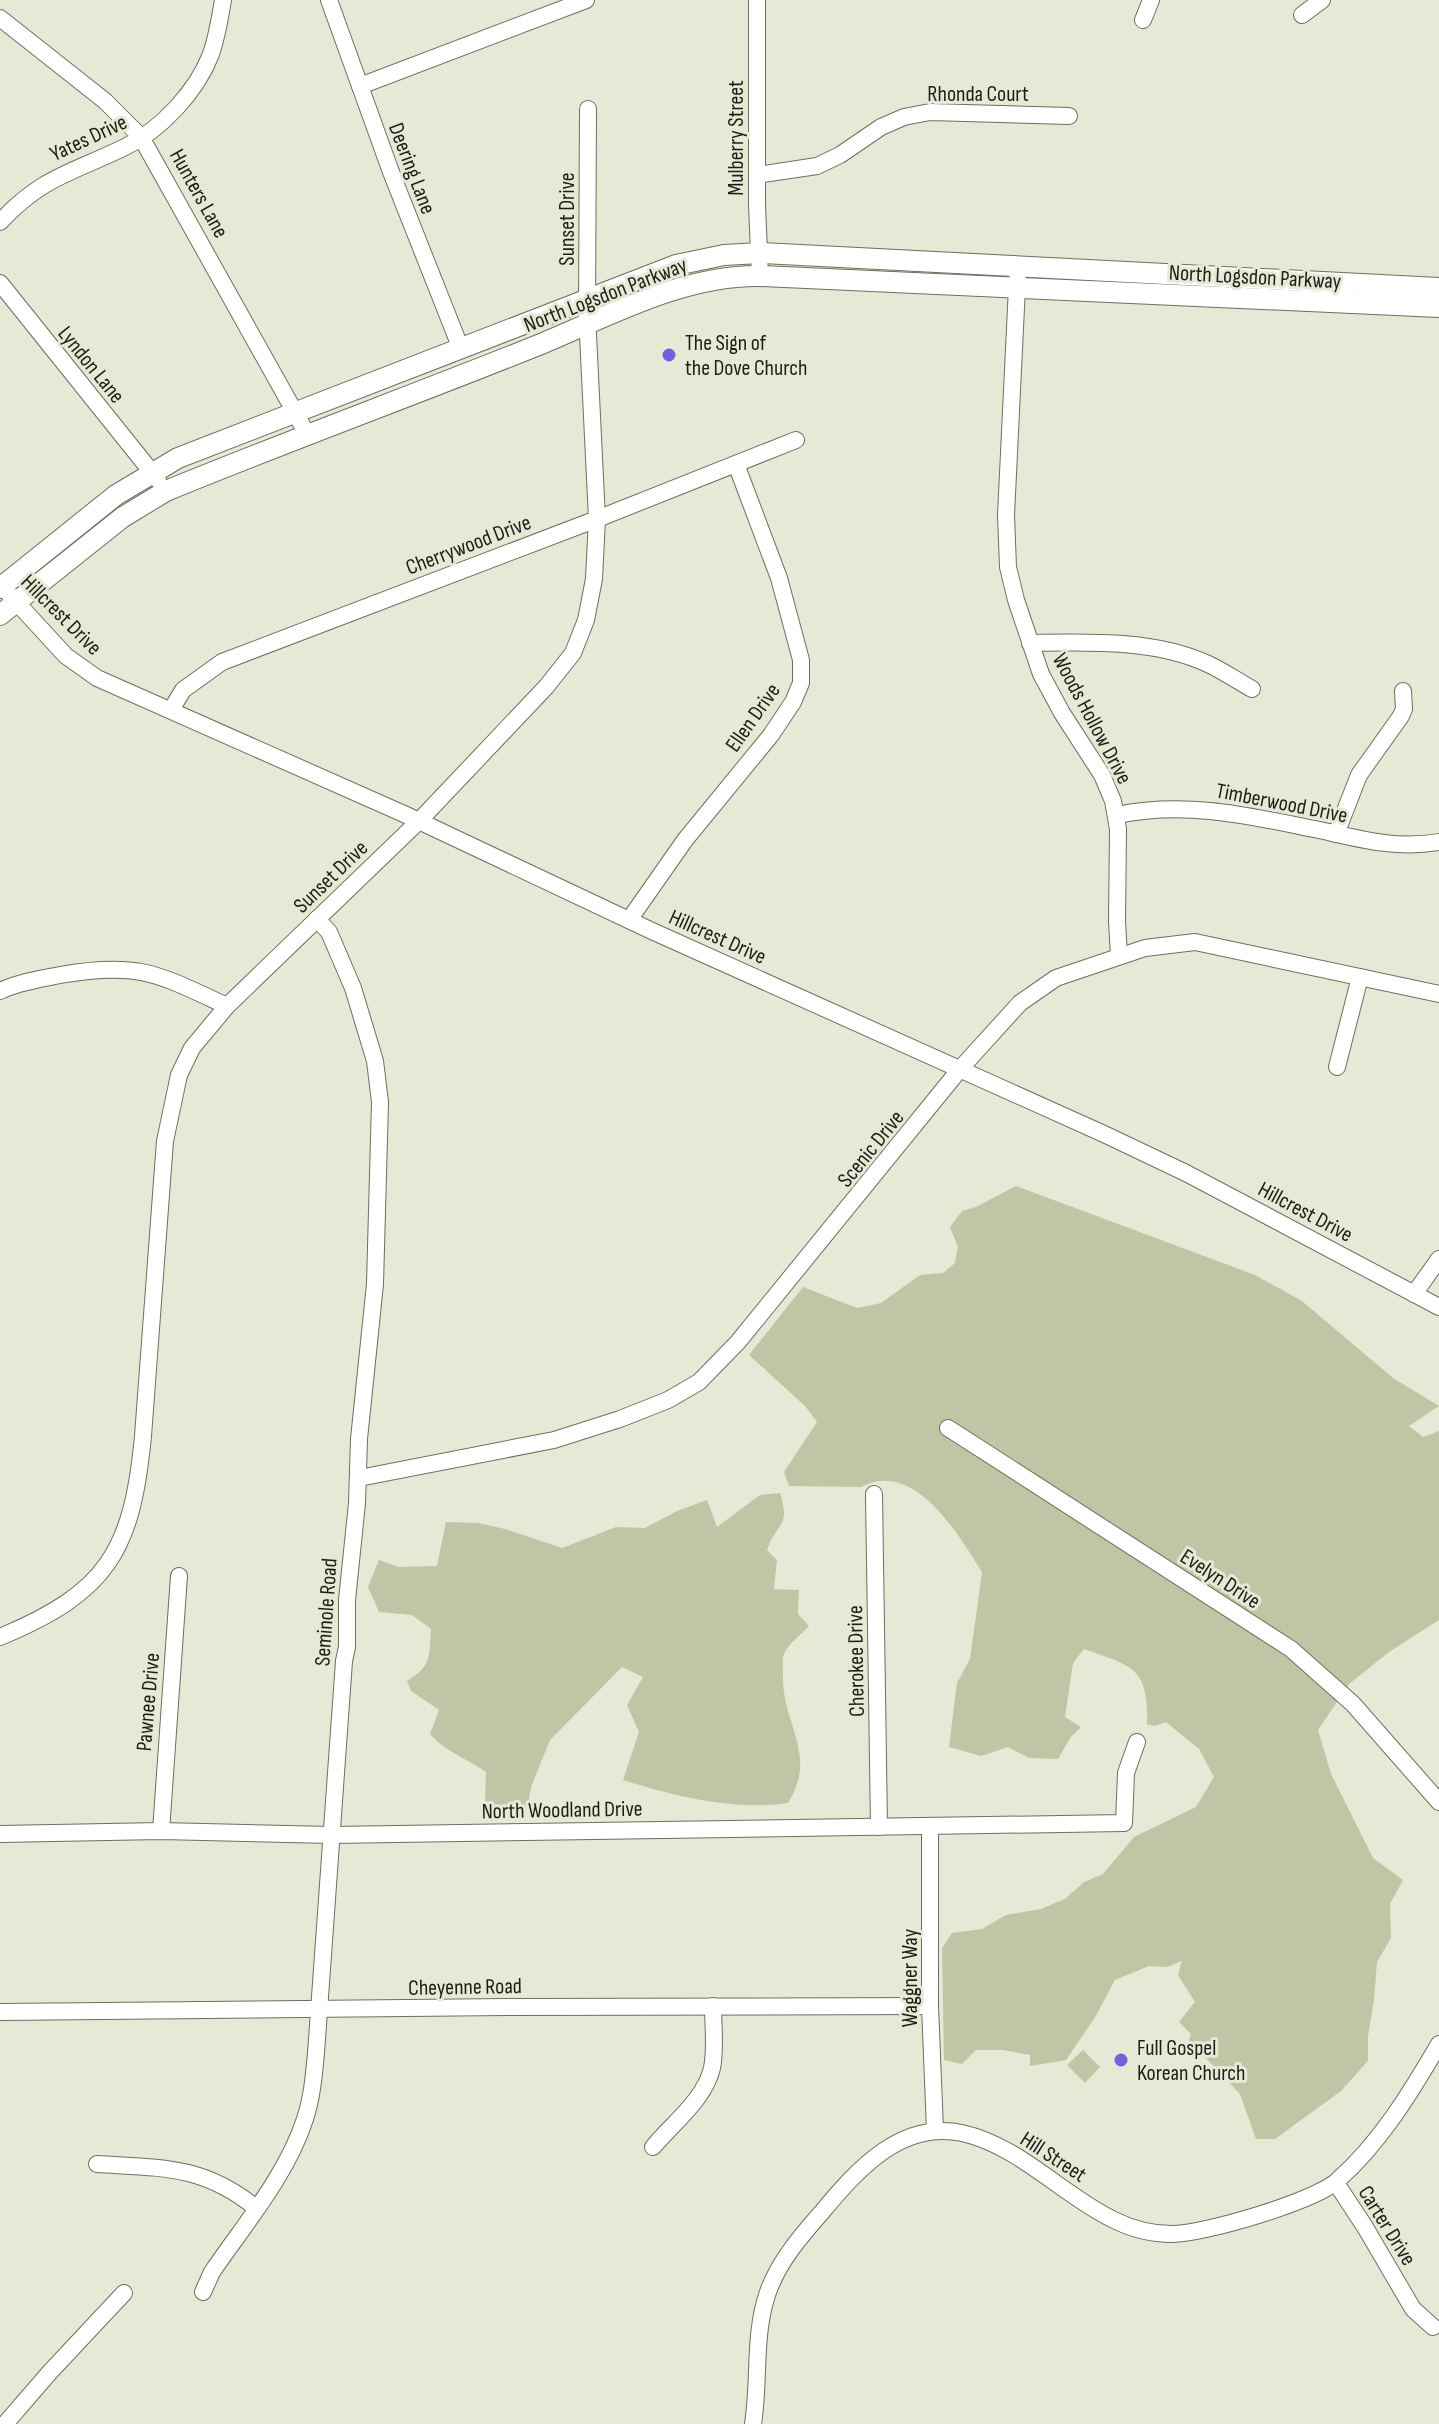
<svg xmlns="http://www.w3.org/2000/svg" width="1439" height="2424" font-family="'Sofia Sans Condensed',sans-serif">
<rect width="100%" height="100%" fill="#e6e9d5"/>
<!-- green -->
<g fill="#c0c5a5">
<path d="M 1016,1186 L 1255,1275 L 1302,1301 L 1393,1378 L 1439,1406 L 1409,1426 L 1423,1437 L 1439,1431 L 1439,1620 L 1389,1652 L 1349,1684 L 1318,1730 L 1331,1774 L 1373,1858 L 1403,1880 L 1390,1904 L 1391,1938 L 1377,1962 L 1374,2000 L 1368,2036 L 1368,2061 L 1341,2091 L 1275,2139 L 1256,2139 L 1240,2094 L 1202,2054 L 1188,2043 L 1191,2034 L 1179,2022 L 1195,2002 L 1178,1975 L 1182,1961 L 1167,1967 L 1149,1966 L 1115,1980 L 1094,2019 L 1066,2060 L 1030,2066 L 1030,2055 L 1003,2050 L 976,2050 L 962,2064 L 944,2060 L 942,1948 L 952,1933 L 982,1929 L 1006,1915 L 1041,1909 L 1065,1899 L 1084,1882 L 1103,1874 L 1134,1837 L 1196,1807 L 1214,1777 L 1199,1749 L 1166,1722 L 1154,1726 L 1147,1724 C 1149,1667 1132,1666 1084,1649 L 1073,1663 L 1065,1717 L 1081,1727 L 1070,1738 L 1058,1759 L 1029,1758 L 1008,1747 L 981,1756 L 949,1747 L 957,1683 L 970,1659 L 982,1572 C 959,1536 915,1458 861,1487 L 789,1486 L 784,1472 L 817,1422 L 805,1406 L 749,1355 L 803,1287 L 857,1308 L 881,1303 L 920,1275 L 943,1273 L 955,1263 L 958,1247 L 950,1227 L 962,1211 L 976,1207 Z"/>
<path d="M 780,1493 C 791,1528 777,1521 767,1550 L 777,1560 L 774,1589 L 799,1590 L 798,1614 L 809,1626 C 802,1634 788,1644 784,1654 C 782,1658 783,1668 783,1673 C 781,1725 819,1753 788,1803 C 733,1811 675,1796 623,1780 L 639,1732 L 627,1705 L 643,1677 L 622,1667 L 550,1740 L 531,1787 L 527,1810 L 485,1808 L 486,1772 C 468,1759 444,1751 430,1734 L 439,1710 L 411,1691 L 407,1681 C 432,1666 429,1657 431,1629 L 412,1615 L 379,1612 L 368,1587 L 379,1560 L 398,1567 L 437,1566 L 446,1522 L 478,1523 L 505,1529 L 562,1548 L 616,1527 L 645,1528 L 677,1511 L 707,1500 L 717,1527 L 760,1495 Z"/>
<path d="M 1083,2050 L 1100,2067 L 1085,2083 L 1067,2065 Z"/>
</g>
<g fill="none" stroke-linecap="round" stroke-linejoin="round">
<!-- minor casing -->
<g stroke="#6d705e" stroke-width="18">
<g id="minor">
<path d="M 329,0 L 391,172 L 461,349"/>
<path d="M 757,0 L 757,205 L 760,276"/>
<path d="M 1302,15 L 1322,0"/>
<path d="M 0,18 L 105,101 L 141,137 L 307,434"/>
<path d="M 1143,20 L 1151,0"/>
<path d="M 360,86 L 586,0"/>
<path d="M 757,175 L 817,166 L 840,155 L 881,127 L 904,117 L 930,112 L 1069,116"/>
<path d="M 0,222 C 43,176 72,173 125,147 C 161,130 197,91 211,54 C 217,37 220,18 223,0"/>
<path d="M 1018,266 L 1006,515 L 1008,567 L 1016,600 L 1041,674 L 1062,713 L 1102,775 L 1113,801 L 1118,829 L 1117,921 L 1119,956"/>
<path d="M 0,283 L 158,480"/>
<path d="M 8,593 L 66,656 L 97,678 L 404,814 L 652,931 L 1104,1134 L 1186,1173 L 1439,1307"/>
<path d="M 1030,643 C 1087,642 1155,639 1208,664 C 1223,671 1238,681 1252,689"/>
<path d="M 171,710 L 183,690 L 222,662 L 597,519 L 796,440"/>
<path d="M 1117,815 C 1188,800 1254,817 1324,831 C 1363,840 1398,849 1439,842"/>
<path d="M 1336,834 L 1359,775 L 1401,716 L 1404,709 L 1403,691"/>
<path d="M 629,920 L 685,840 L 771,735 L 793,702 L 801,683 L 801,660 L 779,578 L 736,464"/>
<path d="M 0,991 C 18,982 41,979 60,975 C 138,961 158,974 227,1006"/>
<path d="M 1337,1067 L 1360,977"/>
<path d="M 1414,1294 L 1439,1259"/>
<path d="M 948,1428 L 1291,1649 L 1353,1704 L 1439,1802"/>
<path d="M 359,1478 L 554,1440 L 620,1419 L 668,1400 L 699,1382 L 738,1342 L 960,1069 L 1020,1003 L 1056,978 L 1145,948 L 1195,942 L 1439,994"/>
<path d="M 874,1494 L 879,1827"/>
<path d="M 0,1637 C 108,1592 132,1551 143,1436 L 165,1141 L 179,1075 L 192,1048 L 227,1006 L 419,821 L 546,687 L 573,653 L 586,620 L 594,579 L 597,519 L 587,314 L 588,109"/>
<path d="M 930,1826 L 930,2006 L 935,2130"/>
<path d="M 161,1831 L 179,1576"/>
<path d="M 0,1834 L 161,1831 L 331,1835 L 1124,1823 L 1126,1773 L 1137,1742"/>
<path d="M 0,2012 L 507,2007 L 930,2006"/>
<path d="M 653,2147 C 673,2123 705,2099 712,2068 C 716,2048 713,2026 713,2006"/>
<path d="M 97,2164 C 161,2168 203,2165 256,2208"/>
<path d="M 1336,2183 L 1365,2227 L 1413,2309 L 1433,2327"/>
<path d="M 203,2292 L 212,2272 C 244,2225 287,2175 305,2119 C 312,2098 314,2075 316,2053 L 344,1661 L 347,1647 L 347,1600 L 357,1503 L 359,1439 L 375,1284 L 380,1102 L 375,1061 L 353,988 L 329,932 L 317,919"/>
<path d="M 5,2424 L 50,2372 L 124,2293"/>
<path d="M 753,2424 C 760,2380 753,2335 768,2292 C 779,2261 801,2236 822,2212 C 857,2170 901,2120 962,2133 C 1020,2146 1062,2195 1114,2220 C 1132,2229 1152,2234 1172,2234 C 1204,2234 1316,2201 1338,2180 C 1380,2143 1411,2092 1439,2044"/>
</g>
</g>
<!-- major casing -->
<g stroke="#6d705e" stroke-width="22">
<g id="major">
<path d="M 0,588 L 116,495 L 178,458 L 676,265 L 724,255 L 760,253 L 1439,288"/>
<path d="M 0,615 L 123,517 L 166,491 C 290,440 417,394 541,344 C 611,315 683,275 760,276 L 1439,307"/>
</g>
</g>
<!-- minor -->
<use href="#minor" stroke="#fff" stroke-width="16"/>
<!-- major -->
<use href="#major" stroke="#fff" stroke-width="20"/>
</g>
<!-- markers -->
<g fill="#7062dc" stroke="#e6e9d5" stroke-width="3">
<circle cx="669" cy="355" r="8"/>
<circle cx="1121" cy="2060" r="8"/>
</g>
<g text-anchor="middle" stroke-width="6" stroke-linejoin="round" paint-order="stroke">
<!-- street labels -->
<g font-size="22" fill="#1d1e17" stroke="#e6e9d5">
<text x="978" y="101">Rhonda Court</text>
<text transform="translate(88 137) rotate(-25)" y="8">Yates Drive</text>
<text transform="translate(735 138) rotate(-90)" y="8">Mulberry Street</text>
<text transform="translate(413 168) rotate(69)" y="8">Deering Lane</text>
<text transform="translate(200 193) rotate(61)" y="8">Hunters Lane</text>
<text transform="translate(566 219) rotate(-90)" y="8">Sunset Drive</text>
<text transform="translate(1255 276) rotate(3)" y="8">North Logsdon Parkway</text>
<text transform="translate(605 294) rotate(-21)" y="8">North Logsdon Parkway</text>
<text transform="translate(92 364) rotate(51)" y="8">Lyndon Lane</text>
<text transform="translate(468 544) rotate(-21)" y="8">Cherrywood Drive</text>
<text transform="translate(62 614) rotate(45)" y="8">Hillcrest Drive</text>
<text transform="translate(752 717) rotate(-55)" y="8">Ellen Drive</text>
<text transform="translate(1093 718) rotate(62)" y="8">Woods Hollow Drive</text>
<text transform="translate(1282 802) rotate(11)" y="8">Timberwood Drive</text>
<text transform="translate(330 876) rotate(-44)" y="8">Sunset Drive</text>
<text transform="translate(718 936) rotate(24)" y="8">Hillcrest Drive</text>
<text transform="translate(870 1148) rotate(-51)" y="8">Scenic Drive</text>
<text transform="translate(1306 1211) rotate(28)" y="8">Hillcrest Drive</text>
<text transform="translate(1221 1578) rotate(33)" y="8">Evelyn Drive</text>
<text transform="translate(325 1612) rotate(-86)" y="8">Seminole Road</text>
<text transform="translate(855 1661) rotate(-91)" y="8">Cherokee Drive</text>
<text transform="translate(147 1702) rotate(-85)" y="8">Pawnee Drive</text>
<text transform="translate(562 1809) rotate(-1)" y="8">North Woodland Drive</text>
<text transform="translate(909 1978) rotate(-90)" y="8">Waggner Way</text>
<text transform="translate(465 1986) rotate(-1)" y="8">Cheyenne Road</text>
<text transform="translate(1054 2156) rotate(33)" y="8">Hill Street</text>
<text transform="translate(1388 2225) rotate(58)" y="8">Carter Drive</text>
</g>
<!-- poi labels -->
<g font-size="22" fill="#1d1e17" stroke="#e6e9d5" text-anchor="start">
<text x="685" y="350">The Sign of<tspan x="685" dy="25">the Dove Church</tspan></text>
<text x="1137" y="2055">Full Gospel<tspan x="1137" dy="25">Korean Church</tspan></text>
</g>
</g>
</svg>
